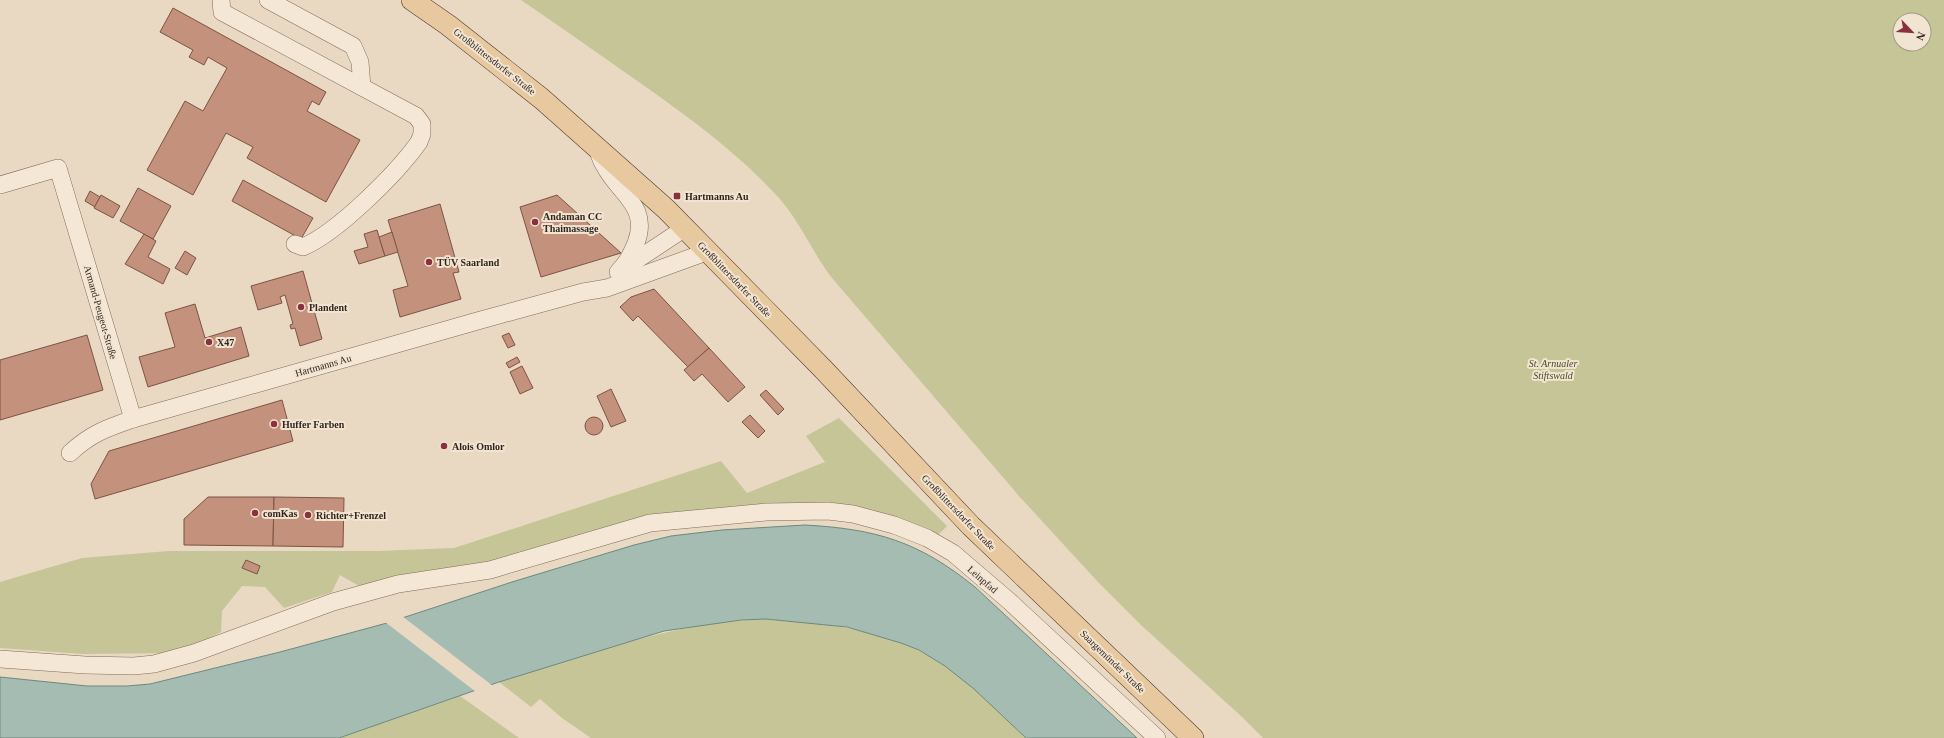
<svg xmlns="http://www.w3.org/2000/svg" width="1944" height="738" font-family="Georgia,serif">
<rect width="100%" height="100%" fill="#e9d8c2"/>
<!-- green -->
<g fill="#c5c598" fill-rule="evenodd">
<path d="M 521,0 L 1944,0 L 1944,738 L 1263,738 L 1241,716 L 1141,625 L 1098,582 L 1019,496 L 832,278 C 812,252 800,221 778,197 C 736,151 687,116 636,80 C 598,53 560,27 521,0 ZM 1900,20 L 1924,20 L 1924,44 L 1900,44 Z"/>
<path d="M 839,418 L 947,526 L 938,535 L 927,530 L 746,508 L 520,557 L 359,586 L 340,575 L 332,592 L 284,608 L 265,587 L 242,586 L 222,611 L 221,632 L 202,642 L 170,653 L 83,654 L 0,648 L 0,582 L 82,558 L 169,551 L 378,551 L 454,548 L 721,461 L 747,493 L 825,462 L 806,436 Z"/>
<path d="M 766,619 C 822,623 881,628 931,657 C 967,678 996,710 1026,738 L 591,738 L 562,718 L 540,699 L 531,707 L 499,682 C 587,655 673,622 766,619 Z"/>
<path d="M 460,696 L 519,738 L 339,738 Z"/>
</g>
<!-- water -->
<path fill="#a4bcb2" stroke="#6c897e" d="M 805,525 C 876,529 918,541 975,587 L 1137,738 L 1026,738 L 974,689 L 945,666 L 919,650 L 901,643 L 847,627 L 766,619 L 741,620 L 664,631 L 499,682 L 339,738 L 0,738 L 0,677 L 87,686 L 127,686 L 150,684 L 280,652 L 387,623 L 512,582 L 634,545 L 671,536 L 722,530 Z"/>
<!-- pier -->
<path fill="#e9d8c2" d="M 402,616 L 493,686 L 476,692 L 385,622 Z"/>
<!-- building -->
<g fill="#c3917c" stroke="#7d5344">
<path d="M 173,8 L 326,92 L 319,105 L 312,101 L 307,111 L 360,140 L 326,202 L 247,158 L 253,147 L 226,133 L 193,195 L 147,170 L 185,101 L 203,111 L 227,68 L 208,57 L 204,65 L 189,57 L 193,50 L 160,32 Z"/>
<path d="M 243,180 L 313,218 L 301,239 L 232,201 Z"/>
<path d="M 138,188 L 171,206 L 153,239 L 120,221 Z"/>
<path d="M 90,191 L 100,197 L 95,207 L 85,201 Z"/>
<path d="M 101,195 L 120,206 L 113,218 L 94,208 Z"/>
<path d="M 557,195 L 621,253 L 541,277 L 520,207 Z"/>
<path d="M 440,204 L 459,272 L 453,273 L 461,299 L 400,317 L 393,290 L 408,286 L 388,220 Z"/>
<path d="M 377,230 L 385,256 L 359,264 L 354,251 L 368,247 L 364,234 Z"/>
<path d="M 392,232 L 398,252 L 385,256 L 379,237 Z"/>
<path d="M 144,234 L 156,241 L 148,257 L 170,269 L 163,284 L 125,264 Z"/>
<path d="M 185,251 L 196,258 L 187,275 L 175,268 Z"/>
<path d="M 303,271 L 322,339 L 300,346 L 295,328 L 291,329 L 290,325 L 293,324 L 285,295 L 280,297 L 282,303 L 258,310 L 251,286 Z"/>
<path d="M 654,289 L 709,348 L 688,367 L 638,316 L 633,321 L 620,307 L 631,297 Z"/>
<path d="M 195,304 L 205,338 L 241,327 L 249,356 L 148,387 L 139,357 L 175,347 L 165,313 Z"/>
<path d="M 509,333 L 515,345 L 508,348 L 502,336 Z"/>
<path d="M 87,335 L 103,390 L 0,420 L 0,360 Z"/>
<path d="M 709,348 L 745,387 L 728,402 L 702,374 L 694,381 L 684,370 Z"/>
<path d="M 517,357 L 520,362 L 509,368 L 506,363 Z"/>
<path d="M 522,366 L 533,388 L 520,394 L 510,372 Z"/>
<path d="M 611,389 L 626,421 L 611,427 L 597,396 Z"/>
<path d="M 766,390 L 784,409 L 778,415 L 760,395 Z"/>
<path d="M 282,400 L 293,441 L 95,499 L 91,484 L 109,451 Z"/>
<path d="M 750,415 L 765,431 L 758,438 L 742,422 Z"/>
<circle cx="594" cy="426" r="9"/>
<path d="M 208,497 L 274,497 L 273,546 L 184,545 L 184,519 Z"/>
<path d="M 274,497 L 344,498 L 343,547 L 273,546 Z"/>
<path d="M 246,560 L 260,566 L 257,574 L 242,568 Z"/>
</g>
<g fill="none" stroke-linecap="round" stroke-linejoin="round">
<!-- minor casing -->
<g stroke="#816b5b" stroke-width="18">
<g id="minor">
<path d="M 221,0 L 222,12 L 416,116 L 422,124 L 422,134 L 419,142 C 397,173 338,232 303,247 L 295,244"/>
<path d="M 268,0 L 353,46 L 360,62 L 362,87"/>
<path d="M 598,151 C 600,156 601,161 604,165 C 619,194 650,206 636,243 C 631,255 627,263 618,272"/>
<path d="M 0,185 L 58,168 L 133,419"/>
<path d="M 626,267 L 685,228"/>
<path d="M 70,453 C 90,434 107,428 133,419 L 481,320 L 583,292 L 607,288 L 709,251"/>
<path d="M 0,659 L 85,665 L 134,666 L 154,664 L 194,653 L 333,602 L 398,584 L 490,570 L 650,523 L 766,512 L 828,511 L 853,514 L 894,525 L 927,538 L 953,553 L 1008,600 L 1157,738"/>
</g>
</g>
<!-- major casing -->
<g stroke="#4f3a2f" stroke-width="22">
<path id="major" d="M 412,0 L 448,25 L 542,99 L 666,209 L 823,369 L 971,526 L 1193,738"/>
</g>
<!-- minor -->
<use href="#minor" stroke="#f4e7d5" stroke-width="17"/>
<!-- major -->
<use href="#major" stroke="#e8c89e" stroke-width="21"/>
</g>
<!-- markers -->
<g fill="#89323e" stroke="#f1e4d1" stroke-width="1.5">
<rect x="673" y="192" width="8" height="8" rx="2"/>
<circle cx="535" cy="222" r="4"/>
<circle cx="429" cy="262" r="4"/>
<circle cx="301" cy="307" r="4"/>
<circle cx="209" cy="342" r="4"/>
<circle cx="274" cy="424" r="4"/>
<circle cx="444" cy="446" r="4"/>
<circle cx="255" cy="513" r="4"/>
<circle cx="308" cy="515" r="4"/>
</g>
<g text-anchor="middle" stroke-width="4" stroke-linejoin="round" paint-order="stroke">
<!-- street labels -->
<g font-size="10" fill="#32251e" stroke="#f1e4d1">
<text transform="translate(495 61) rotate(38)" y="4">Großblittersdorfer Straße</text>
<text transform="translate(735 279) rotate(46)" y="4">Großblittersdorfer Straße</text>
<text transform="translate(101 312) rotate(74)" y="4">Armand-Peugeot-Straße</text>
<text transform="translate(323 365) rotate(-16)" y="4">Hartmanns Au</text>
<text transform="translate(959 512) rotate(46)" y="4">Großblittersdorfer Straße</text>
<text transform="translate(983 579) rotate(41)" y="4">Leinpfad</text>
<text transform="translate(1113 661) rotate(44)" y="4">Saargemünder Straße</text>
</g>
<!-- poi labels -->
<g font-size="10" font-weight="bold" fill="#32251e" stroke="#f1e4d1" text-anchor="start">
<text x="685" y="200">Hartmanns Au</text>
<text x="543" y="220">Andaman CC<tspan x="543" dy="12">Thaimassage</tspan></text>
<text x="437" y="266">TÜV Saarland</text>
<text x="309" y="311">Plandent</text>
<text x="217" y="346">X47</text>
<text x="282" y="428">Huffer Farben</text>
<text x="452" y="450">Alois Omlor</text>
<text x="263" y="517">comKas</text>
<text x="316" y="519">Richter+Frenzel</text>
</g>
<!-- park labels -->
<g font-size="10" font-style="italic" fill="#484c27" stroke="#f1e4d1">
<text x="1553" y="367">St. Arnualer<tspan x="1553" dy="12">Stiftswald</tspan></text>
</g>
</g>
<!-- north arrow -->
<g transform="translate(1912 32) rotate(115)"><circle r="19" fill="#f1e4d1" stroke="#a59889"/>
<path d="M0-3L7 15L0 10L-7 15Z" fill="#89323e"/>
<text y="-6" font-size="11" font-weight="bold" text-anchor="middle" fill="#32251e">N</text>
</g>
</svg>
